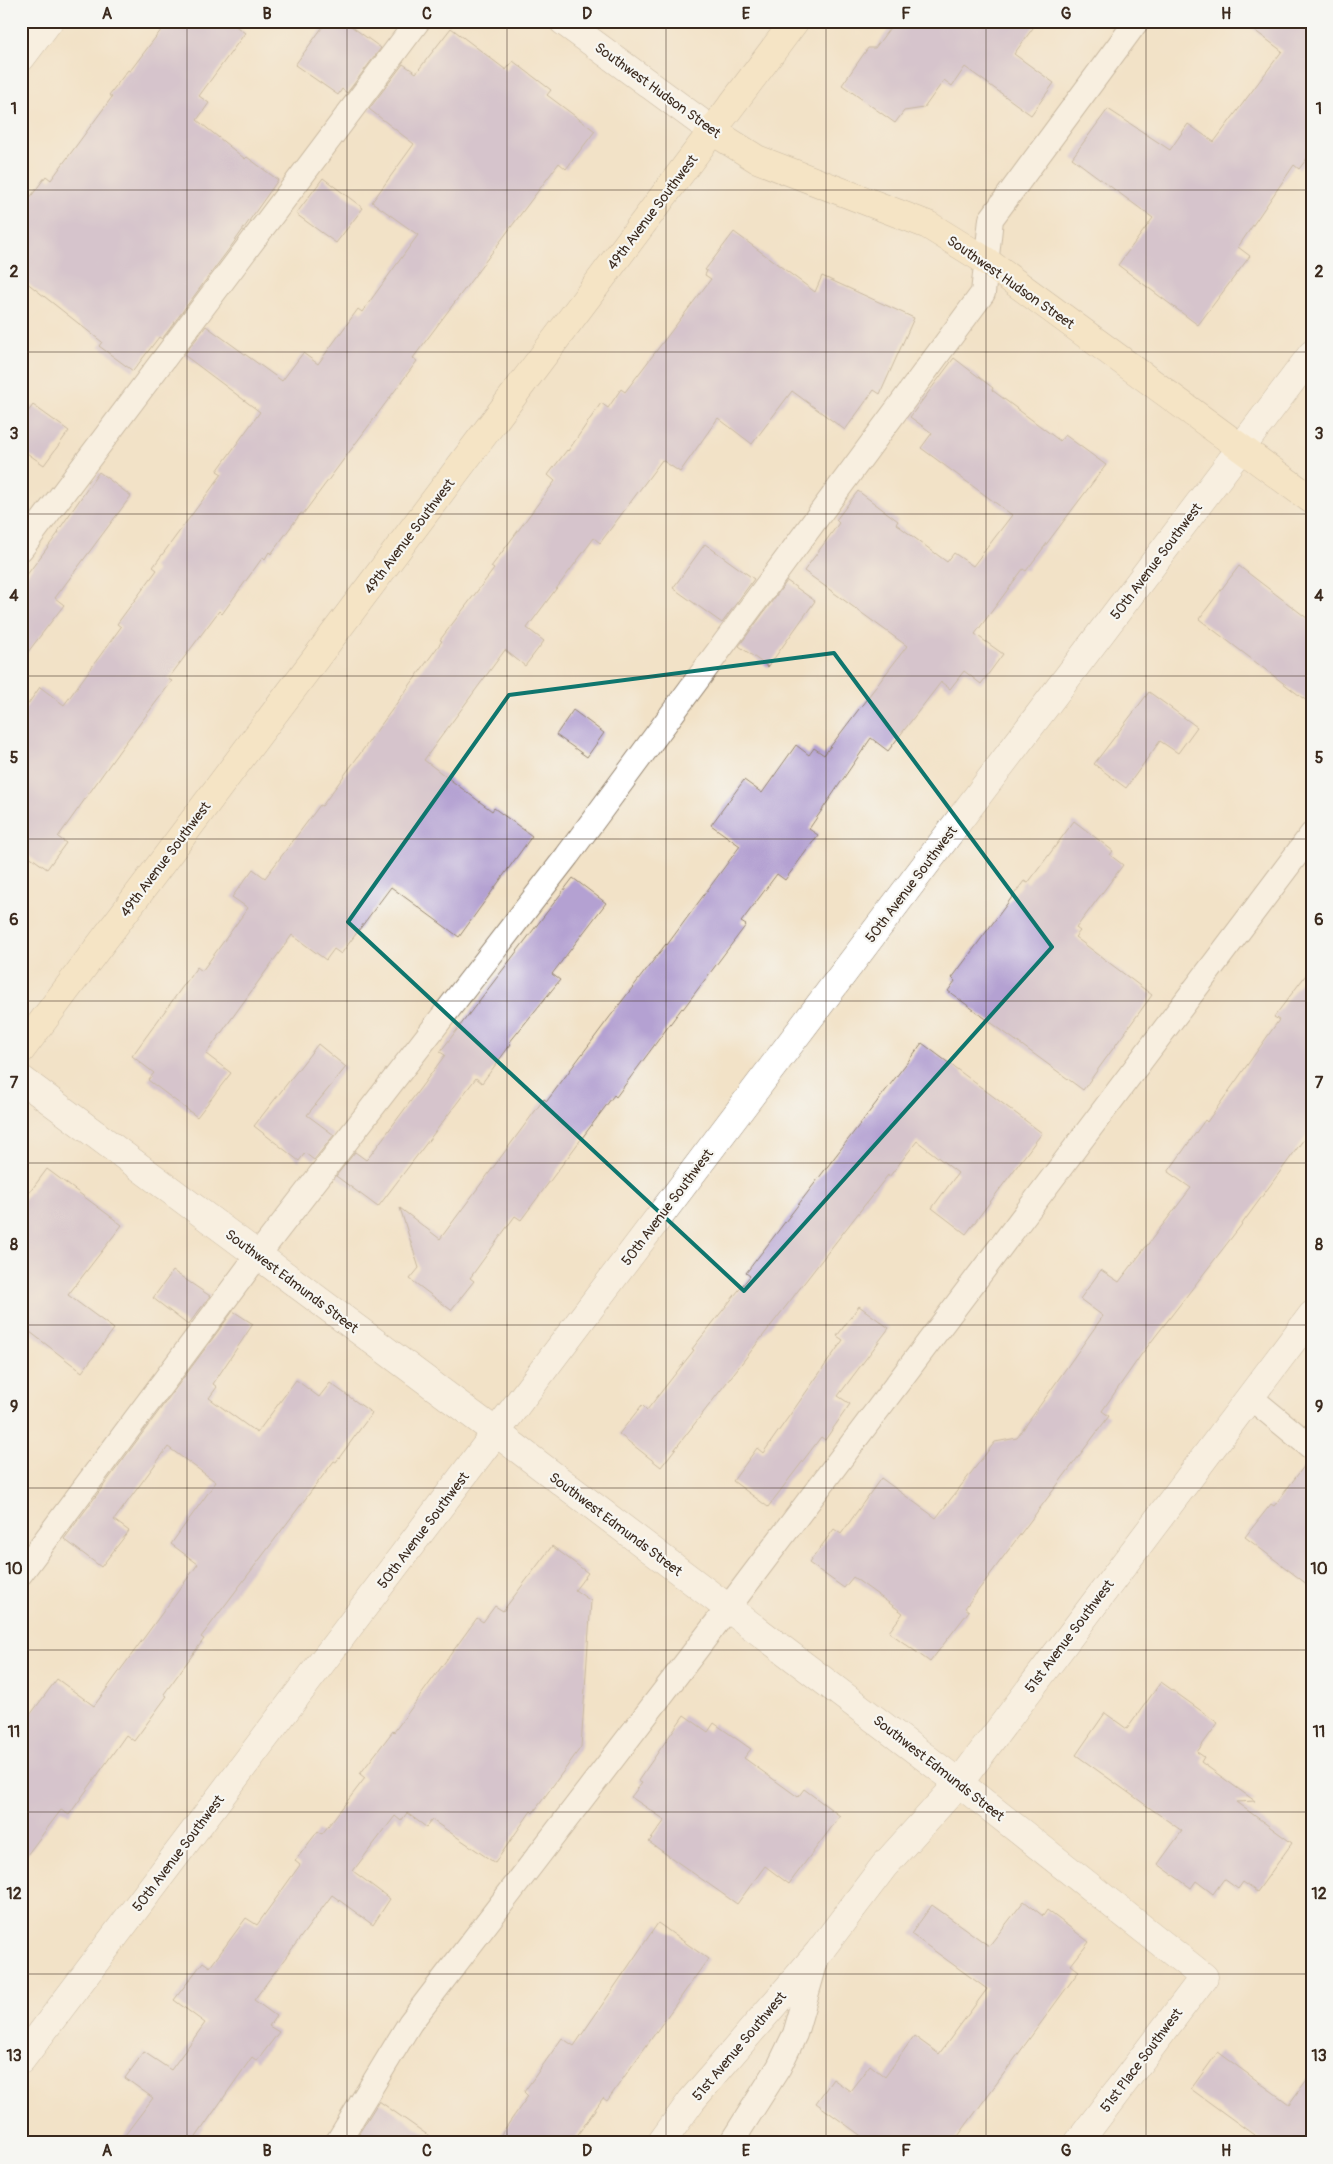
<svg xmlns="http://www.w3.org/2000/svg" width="1333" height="2164" font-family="Pangolin,sans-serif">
<rect width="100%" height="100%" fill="#f6f6f2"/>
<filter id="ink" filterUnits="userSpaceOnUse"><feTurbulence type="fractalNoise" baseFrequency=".02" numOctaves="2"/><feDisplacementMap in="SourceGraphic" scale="10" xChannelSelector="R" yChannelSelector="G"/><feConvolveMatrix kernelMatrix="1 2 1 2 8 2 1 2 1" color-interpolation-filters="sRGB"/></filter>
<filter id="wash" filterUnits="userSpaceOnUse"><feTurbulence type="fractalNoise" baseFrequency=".0096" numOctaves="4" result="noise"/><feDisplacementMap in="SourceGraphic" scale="20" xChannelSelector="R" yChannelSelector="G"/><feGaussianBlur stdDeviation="1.12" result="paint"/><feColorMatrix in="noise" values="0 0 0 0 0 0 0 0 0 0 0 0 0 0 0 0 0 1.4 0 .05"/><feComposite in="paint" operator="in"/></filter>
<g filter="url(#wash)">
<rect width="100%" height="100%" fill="#f2e2c7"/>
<g id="blocks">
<!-- building -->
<g fill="#b4a1d2">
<path d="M 168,21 L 229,21 L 245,33 L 199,96 L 209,103 L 197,120 L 245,159 L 247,157 L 278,180 L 232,245 L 162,339 L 159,337 L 133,371 L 99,346 L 102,342 L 21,278 L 21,210 L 46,176 L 51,180 L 112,97 L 109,95 L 128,70 L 130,71 Z"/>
<path d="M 327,21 L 344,21 L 381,48 L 347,93 L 342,89 L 338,95 L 295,65 Z"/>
<path d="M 895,21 L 1038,21 L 1014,54 L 1054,83 L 1031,115 L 965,67 L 952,86 L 944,80 L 924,108 L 904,111 L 895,123 L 842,85 L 868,48 L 875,48 Z"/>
<path d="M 1242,21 L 1312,21 L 1312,152 L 1299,169 L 1294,165 L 1238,247 L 1250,256 L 1198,325 L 1118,265 L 1153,218 L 1072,158 L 1108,109 L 1170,150 L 1188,124 L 1214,142 L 1282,51 Z"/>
<path d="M 451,28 L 506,70 L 513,61 L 551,90 L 547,95 L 595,131 L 566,169 L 559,163 L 413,358 L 417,361 L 303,514 L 301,513 L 271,554 L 269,552 L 265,559 L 263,557 L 222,614 L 219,611 L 168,679 L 172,681 L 120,750 L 58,837 L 66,843 L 47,869 L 21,850 L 21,714 L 40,687 L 64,705 L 121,627 L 117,624 L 157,570 L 153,567 L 222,474 L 217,471 L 260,412 L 184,355 L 206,326 L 282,381 L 303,353 L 318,364 L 358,309 L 362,312 L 418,235 L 372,202 L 414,144 L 369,109 L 403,64 L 416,73 Z"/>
<path d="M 323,178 L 363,208 L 336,243 L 296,214 Z"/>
<path d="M 734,232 L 815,292 L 822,276 L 914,318 L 880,394 L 874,390 L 845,430 L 792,391 L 752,444 L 718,418 L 680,472 L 662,460 L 600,543 L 594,538 L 527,628 L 544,641 L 525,666 L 505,650 L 424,760 L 492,811 L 494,808 L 532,836 L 459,937 L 391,887 L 341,954 L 334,949 L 326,960 L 292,935 L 206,1054 L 231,1073 L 197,1117 L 148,1080 L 154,1073 L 132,1056 L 197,967 L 202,971 L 248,908 L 232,897 L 253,869 L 265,878 L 320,805 L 322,806 L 442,641 L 440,640 L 494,569 L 491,567 L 555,481 L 548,475 L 567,450 L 568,451 L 601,403 L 608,408 L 621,389 L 625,392 L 711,279 L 705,275 L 707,271 L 705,270 Z"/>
<path d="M 954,358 L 993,388 L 992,390 L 1060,441 L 1065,435 L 1106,465 L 1026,571 L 1023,569 L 975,634 L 1003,654 L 981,684 L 964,671 L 950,689 L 941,682 L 888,751 L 871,738 L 809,829 L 818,835 L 785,880 L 777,874 L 741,922 L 746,925 L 683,1009 L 682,1008 L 616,1097 L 614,1095 L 521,1220 L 515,1216 L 470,1278 L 474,1281 L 451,1310 L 410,1279 L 419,1268 L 400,1208 L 440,1239 L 544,1099 L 547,1101 L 609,1018 L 666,944 L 667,945 L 740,846 L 711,825 L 744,780 L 762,793 L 796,745 L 809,755 L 814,748 L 824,755 L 907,646 L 804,571 L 839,523 L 836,520 L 858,491 L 898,521 L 896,524 L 947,562 L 954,553 L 973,566 L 1012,515 L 921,448 L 932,433 L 910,417 Z"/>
<path d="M 33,405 L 69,431 L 44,465 L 21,449 L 21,421 Z"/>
<path d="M 99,472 L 131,496 L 55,598 L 64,605 L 21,661 L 21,572 L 26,576 L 59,532 L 58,531 Z"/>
<path d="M 705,544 L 754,579 L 722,623 L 673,588 Z"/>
<path d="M 1239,566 L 1312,622 L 1312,705 L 1199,619 Z"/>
<path d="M 787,581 L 815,601 L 768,667 L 739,646 Z"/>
<path d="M 1149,692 L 1197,727 L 1178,753 L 1160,741 L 1126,788 L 1094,764 Z"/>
<path d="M 573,710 L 604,733 L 587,757 L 556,735 Z"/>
<path d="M 1074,821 L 1113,851 L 1110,855 L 1123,865 L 1076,928 L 1080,931 L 1075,937 L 1152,995 L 1083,1090 L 948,991 L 955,981 L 952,978 L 1024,881 L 1028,883 Z"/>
<path d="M 573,878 L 606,903 L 552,974 L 560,980 L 509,1043 L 511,1044 L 482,1083 L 476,1078 L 378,1207 L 336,1176 L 355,1152 L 366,1160 L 369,1157 L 445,1055 L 440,1052 Z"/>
<path d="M 1312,967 L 1312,1128 L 1239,1228 L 1141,1355 L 1102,1411 L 1109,1416 L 965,1608 L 969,1611 L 930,1662 L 889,1632 L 903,1613 L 853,1577 L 844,1588 L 809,1563 L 834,1529 L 841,1534 L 881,1478 L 936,1518 L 995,1442 L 1017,1438 L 1103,1316 L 1080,1299 L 1101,1270 L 1119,1282 L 1191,1188 L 1168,1172 L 1205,1120 L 1207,1122 L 1279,1020 L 1274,1017 Z"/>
<path d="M 922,1043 L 1042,1133 L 966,1234 L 932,1208 L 958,1173 L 917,1141 L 889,1177 L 888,1175 L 661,1467 L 619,1434 L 642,1405 L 647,1410 L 694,1350 L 692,1349 L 750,1276 L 746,1273 Z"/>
<path d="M 318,1044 L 346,1067 L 307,1115 L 334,1135 L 314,1160 L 305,1153 L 299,1161 L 254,1126 Z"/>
<path d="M 47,1169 L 122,1225 L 68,1295 L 114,1329 L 82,1372 L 21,1325 L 21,1204 Z"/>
<path d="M 173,1271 L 210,1296 L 188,1325 L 153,1298 Z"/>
<path d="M 859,1306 L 889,1328 L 838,1396 L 850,1404 L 825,1440 L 821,1437 L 768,1507 L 733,1481 L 757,1448 L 763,1453 L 843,1340 L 837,1336 Z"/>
<path d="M 233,1311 L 253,1324 L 213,1384 L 217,1387 L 209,1398 L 257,1433 L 296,1380 L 319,1397 L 330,1383 L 372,1413 L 336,1462 L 334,1461 L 201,1637 L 204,1639 L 164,1694 L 167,1696 L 134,1741 L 126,1735 L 69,1815 L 61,1810 L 21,1863 L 21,1727 L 57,1679 L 94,1706 L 198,1564 L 171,1544 L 216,1482 L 168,1447 L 114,1520 L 129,1531 L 101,1567 L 64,1539 Z"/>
<path d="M 1308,1461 L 1312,1461 L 1312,1588 L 1245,1537 L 1271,1504 L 1274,1506 Z"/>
<path d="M 552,1546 L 588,1573 L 575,1590 L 591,1601 L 581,1747 L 533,1813 L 531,1811 L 495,1863 L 432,1820 L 426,1827 L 407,1813 L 401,1821 L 395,1816 L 353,1871 L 390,1899 L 373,1925 L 332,1895 L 254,2000 L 276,2016 L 269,2026 L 279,2032 L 257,2061 L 252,2057 L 192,2143 L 119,2143 L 153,2098 L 125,2078 L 144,2052 L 171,2070 L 205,2023 L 174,2000 L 203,1962 L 210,1967 L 246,1918 L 257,1925 L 300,1865 L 295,1861 L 318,1831 L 322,1834 L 365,1778 L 360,1774 L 393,1731 L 394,1732 L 477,1618 L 483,1622 L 495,1606 L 503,1611 Z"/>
<path d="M 1161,1682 L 1218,1723 L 1197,1752 L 1204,1757 L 1201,1762 L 1255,1801 L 1236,1802 L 1292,1843 L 1257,1892 L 1243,1882 L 1238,1889 L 1224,1879 L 1213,1894 L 1196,1881 L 1191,1888 L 1158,1864 L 1182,1831 L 1076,1755 L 1105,1713 L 1127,1729 Z"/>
<path d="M 684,1715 L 708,1732 L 714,1723 L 751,1749 L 744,1758 L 798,1797 L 804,1789 L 840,1816 L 789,1884 L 765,1866 L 737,1904 L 649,1842 L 665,1820 L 631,1797 L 642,1783 L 638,1781 Z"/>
<path d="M 1024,1901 L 1043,1916 L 1047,1910 L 1089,1942 L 1071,1965 L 1079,1971 L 953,2143 L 871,2143 L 816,2103 L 833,2079 L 850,2091 L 870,2065 L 885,2077 L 914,2036 L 939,2054 L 987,1989 L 911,1934 L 932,1905 L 989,1946 Z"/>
<path d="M 658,1923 L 708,1959 L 607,2101 L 603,2098 L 572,2143 L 495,2143 L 528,2096 L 524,2092 L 562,2038 L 574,2046 Z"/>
<path d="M 1218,2052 L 1289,2104 L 1312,2073 L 1312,2143 L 1265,2143 L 1191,2089 Z"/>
<path d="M 379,2101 L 439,2143 L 353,2143 Z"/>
</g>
</g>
</g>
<g filter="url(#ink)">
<use href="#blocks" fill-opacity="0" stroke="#968672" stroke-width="1"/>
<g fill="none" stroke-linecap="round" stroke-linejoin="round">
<!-- lane casing -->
<g stroke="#968672" stroke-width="26">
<g id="lane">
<path d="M 21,549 L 418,21"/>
<path d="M 1250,1397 L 1312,1448"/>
<path d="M 21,1573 L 258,1255 L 567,856 L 983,293 L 991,219 L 1137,21"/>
<path d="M 337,2143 L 410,2023 L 728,1608 L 1312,834"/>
<path d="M 731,2143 L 779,2067 L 795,2034 L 818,1954"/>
</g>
</g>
<!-- street casing -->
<g stroke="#968672" stroke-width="29">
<g id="street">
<path d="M 563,21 L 714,132"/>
<path d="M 21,58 L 49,21"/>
<path d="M 21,1079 L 497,1433 L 959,1783 L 1204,1977 L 1078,2143"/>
<path d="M 21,2060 L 1312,354"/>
<path d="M 661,2143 L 692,2100 L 819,1952 L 884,1866 L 959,1783 L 1312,1315"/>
</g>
</g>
<!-- secondary casing -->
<g stroke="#968672" stroke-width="29">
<g id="secondary">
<path d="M 714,132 L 757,159 L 928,225 L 986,261 L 1312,500"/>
<path d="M 21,1050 L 795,21"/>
</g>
</g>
<!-- lane -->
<use href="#lane" stroke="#fff" stroke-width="24"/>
<!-- street -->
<use href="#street" stroke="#fff" stroke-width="28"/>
<!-- secondary -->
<use href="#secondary" stroke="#f9e7c3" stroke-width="28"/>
</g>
</g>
<!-- marked area -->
<path d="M0 0H1333V2164H0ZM 834,653 L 1052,947 L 744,1291 L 348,922 L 509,695 Z" fill="#f2e2c7" fill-opacity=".55" fill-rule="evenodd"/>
<path fill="none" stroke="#0f766e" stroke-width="4" stroke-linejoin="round" d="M 834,653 L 1052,947 L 744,1291 L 348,922 L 509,695 Z"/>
<!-- grid -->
<path fill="none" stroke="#3b2a1e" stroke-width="1" stroke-opacity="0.55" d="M 187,21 L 187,2143M 347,21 L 347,2143M 507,21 L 507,2143M 666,21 L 666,2143M 826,21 L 826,2143M 986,21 L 986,2143M 1146,21 L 1146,2143M 21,190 L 1312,190M 21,352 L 1312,352M 21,514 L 1312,514M 21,676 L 1312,676M 21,839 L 1312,839M 21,1001 L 1312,1001M 21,1163 L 1312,1163M 21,1325 L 1312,1325M 21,1488 L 1312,1488M 21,1650 L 1312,1650M 21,1812 L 1312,1812M 21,1974 L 1312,1974"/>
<g text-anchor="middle" stroke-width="4.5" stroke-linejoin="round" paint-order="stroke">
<!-- street labels -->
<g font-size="14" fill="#3b2a1e" stroke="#f6f6f2">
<text transform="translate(658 90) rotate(36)" y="5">Southwest Hudson Street</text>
<text transform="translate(652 212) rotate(-53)" y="5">49th Avenue Southwest</text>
<text transform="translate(1011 282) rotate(35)" y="5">Southwest Hudson Street</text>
<text transform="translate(409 536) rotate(-53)" y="5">49th Avenue Southwest</text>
<text transform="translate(1156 561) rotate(-53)" y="5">50th Avenue Southwest</text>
<text transform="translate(165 859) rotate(-53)" y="5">49th Avenue Southwest</text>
<text transform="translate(911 884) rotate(-53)" y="5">50th Avenue Southwest</text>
<text transform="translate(667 1207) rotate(-53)" y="5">50th Avenue Southwest</text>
<text transform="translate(292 1281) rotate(37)" y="5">Southwest Edmunds Street</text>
<text transform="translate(616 1524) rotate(37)" y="5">Southwest Edmunds Street</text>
<text transform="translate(423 1530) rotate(-53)" y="5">50th Avenue Southwest</text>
<text transform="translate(1069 1636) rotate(-53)" y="5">51st Avenue Southwest</text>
<text transform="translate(939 1768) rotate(38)" y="5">Southwest Edmunds Street</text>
<text transform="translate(178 1853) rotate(-53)" y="5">50th Avenue Southwest</text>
<text transform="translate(739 2046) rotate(-50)" y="5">51st Avenue Southwest</text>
<text transform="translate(1141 2060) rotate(-53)" y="5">51st Place Southwest</text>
</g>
</g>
<!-- margin -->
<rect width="1333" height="2164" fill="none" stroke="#f6f6f2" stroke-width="55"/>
<rect x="28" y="28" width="1278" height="2108" fill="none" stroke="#3b2a1e" stroke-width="2"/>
<g font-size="16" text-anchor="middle" font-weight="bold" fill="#3b2a1e">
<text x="107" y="19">A</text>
<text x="267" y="19">B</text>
<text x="427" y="19">C</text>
<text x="587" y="19">D</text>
<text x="746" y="19">E</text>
<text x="906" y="19">F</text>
<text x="1066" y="19">G</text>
<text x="1226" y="19">H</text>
<text x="14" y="114">1</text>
<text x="1319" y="114">1</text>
<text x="14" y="277">2</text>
<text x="1319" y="277">2</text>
<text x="14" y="439">3</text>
<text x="1319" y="439">3</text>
<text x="14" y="601">4</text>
<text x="1319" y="601">4</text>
<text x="14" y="763">5</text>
<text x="1319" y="763">5</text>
<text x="14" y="925">6</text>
<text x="1319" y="925">6</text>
<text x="14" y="1088">7</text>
<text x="1319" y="1088">7</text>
<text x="14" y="1250">8</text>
<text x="1319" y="1250">8</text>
<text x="14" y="1412">9</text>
<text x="1319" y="1412">9</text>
<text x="14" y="1574">10</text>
<text x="1319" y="1574">10</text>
<text x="14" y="1737">11</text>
<text x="1319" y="1737">11</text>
<text x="14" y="1899">12</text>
<text x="1319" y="1899">12</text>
<text x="14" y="2061">13</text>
<text x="1319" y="2061">13</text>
<text x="107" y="2156">A</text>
<text x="267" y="2156">B</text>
<text x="427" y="2156">C</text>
<text x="587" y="2156">D</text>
<text x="746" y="2156">E</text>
<text x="906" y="2156">F</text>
<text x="1066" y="2156">G</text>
<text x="1226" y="2156">H</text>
</g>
</svg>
